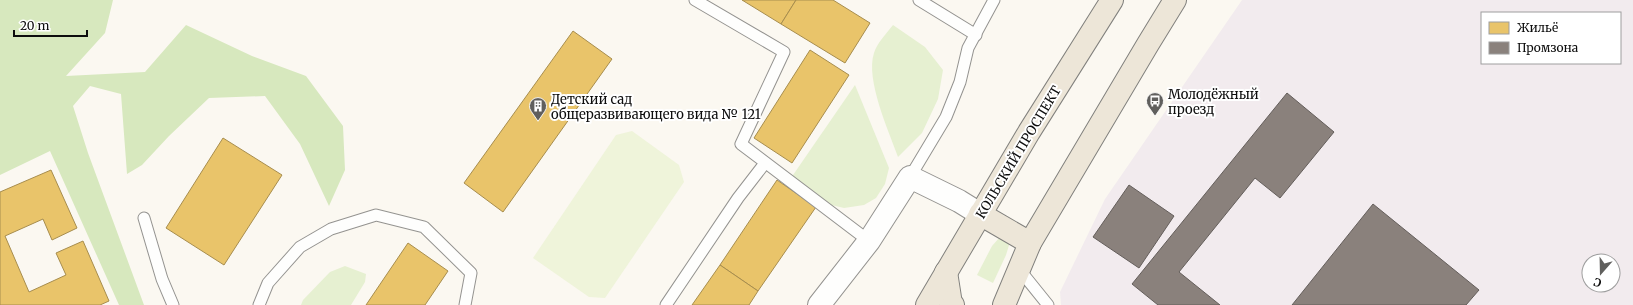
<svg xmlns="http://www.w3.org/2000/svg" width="1633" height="305" font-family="Merriweather,serif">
<rect width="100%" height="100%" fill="#fbf8f1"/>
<!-- industrial -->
<path fill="#f2ebee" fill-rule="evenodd" d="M 1242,0 L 1633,0 L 1633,305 L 1061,305 L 1060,292 L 1105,199 ZM 1482,13 L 1620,13 L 1620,63 L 1482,63 ZM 1589,261 L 1613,261 L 1613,285 L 1589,285 Z"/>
<!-- green -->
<g fill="#e6f0d1">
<path d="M 893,25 L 925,47 L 943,70 L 938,99 L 922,133 L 898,157 C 889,132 865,79 874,53 C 877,43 887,33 893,25 Z"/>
<path d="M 855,85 L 889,168 L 885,184 L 876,198 L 864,205 L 844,208 L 823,203 L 791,178 Z"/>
<path d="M 1000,237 L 1010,242 L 1006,255 L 993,283 L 977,275 L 992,246 Z"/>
<path d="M 345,266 L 366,274 L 365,282 L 351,305 L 301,305 L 303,300 L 330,272 Z"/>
</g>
<!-- forest -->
<path fill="#d7e8be" d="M 0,0 L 113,0 L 105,33 L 66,76 L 145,72 L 186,25 L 252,56 L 306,76 L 343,126 L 345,170 L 329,206 L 300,144 L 265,96 L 209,98 L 169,136 L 142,165 L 127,174 L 121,94 L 90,86 L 73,106 L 88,153 L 144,305 L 119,305 L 50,151 L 0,175 Z"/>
<!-- pitch -->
<path fill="#eff4da" d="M 632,131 L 679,165 L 684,182 L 605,298 L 589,297 L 533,258 L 616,135 Z"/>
<!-- homes -->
<g fill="#e9c46a" stroke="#a78d4e">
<path d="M 742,0 L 796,0 L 781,24 Z"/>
<path d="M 796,0 L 833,0 L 870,23 L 845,63 L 781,24 Z"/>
<path d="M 573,31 L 612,59 L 503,212 L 464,183 Z"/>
<path d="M 810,50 L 849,75 L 792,163 L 754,138 Z"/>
<path d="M 223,138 L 282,175 L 224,265 L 166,228 Z"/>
<path d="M 51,170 L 77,228 L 52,240 L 43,219 L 5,236 L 29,292 L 66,275 L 56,253 L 83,241 L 109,301 L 100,305 L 0,305 L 0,192 Z"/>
<path d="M 777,180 L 816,207 L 758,291 L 720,265 Z"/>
<path d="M 408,243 L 448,271 L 425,305 L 366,305 Z"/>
<path d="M 720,265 L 758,291 L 749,305 L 692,305 Z"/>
</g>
<!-- industry -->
<g fill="#8a817c" stroke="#645e5b">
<path d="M 1287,93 L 1334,132 L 1280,198 L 1255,178 L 1179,272 L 1220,305 L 1158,305 L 1132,284 Z"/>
<path d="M 1129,185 L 1174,216 L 1139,268 L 1093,237 Z"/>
<path d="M 1373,204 L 1479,290 L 1466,305 L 1292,305 Z"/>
</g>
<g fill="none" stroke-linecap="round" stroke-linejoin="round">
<!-- service casing -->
<g stroke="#949390" stroke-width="13">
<g id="service">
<path d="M 695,0 L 784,52 L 741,144 L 869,241"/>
<path d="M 919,0 L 976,35"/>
<path d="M 910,177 L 946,117 L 960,82 L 968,48 L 994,0"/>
<path d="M 144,218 L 162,279 L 173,305"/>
<path d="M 1019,269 L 1048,305"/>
<path d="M 259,305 L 268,283 L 300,247 L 331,229 L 376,215 L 424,227 L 471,273 L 465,305"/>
<path d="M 666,305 L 738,198 L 765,163"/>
</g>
</g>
<!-- minor casing -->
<g stroke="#949390" stroke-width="24">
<path id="minor" d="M 819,305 L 869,241 L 910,177 L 959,201 L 980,214"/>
</g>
<!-- primary casing -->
<g stroke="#81807d" stroke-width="24">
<g id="primary">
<path d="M 980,214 L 1030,243"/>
<path d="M 946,272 L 951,304 L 953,305"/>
<path d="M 927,305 L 1029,132 L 1112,0"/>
<path d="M 1004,305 L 1030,243 L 1148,44 L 1175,0"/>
</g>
</g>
<!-- service -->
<use href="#service" stroke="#fefefd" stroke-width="11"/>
<!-- minor -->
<use href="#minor" stroke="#fefefd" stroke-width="22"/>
<!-- primary -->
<use href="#primary" stroke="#ede6d8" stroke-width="22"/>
</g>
<!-- icons -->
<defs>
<g id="bus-pin" transform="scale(0.9)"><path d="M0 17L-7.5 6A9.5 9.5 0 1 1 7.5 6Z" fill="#605f5d" stroke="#fff"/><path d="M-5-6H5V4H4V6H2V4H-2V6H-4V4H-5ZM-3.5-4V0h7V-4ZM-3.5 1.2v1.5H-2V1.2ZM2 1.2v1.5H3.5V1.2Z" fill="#fff"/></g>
<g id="building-pin" transform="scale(0.9)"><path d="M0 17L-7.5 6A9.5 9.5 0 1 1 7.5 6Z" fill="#605f5d" stroke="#fff"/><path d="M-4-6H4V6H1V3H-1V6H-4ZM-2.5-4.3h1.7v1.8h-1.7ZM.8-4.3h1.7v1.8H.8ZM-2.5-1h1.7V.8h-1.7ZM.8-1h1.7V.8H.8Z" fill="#fff"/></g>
</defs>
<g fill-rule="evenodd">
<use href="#bus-pin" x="1155" y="101"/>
<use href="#building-pin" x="538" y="106"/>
</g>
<g text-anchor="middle" stroke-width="4" stroke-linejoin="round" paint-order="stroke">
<!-- poi labels -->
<g font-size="13" fill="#0d0d0d" stroke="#fff" text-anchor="start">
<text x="1168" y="99">Молодёжный<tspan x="1168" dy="15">проезд</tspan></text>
<text x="551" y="104">Детский сад<tspan x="551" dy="15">общеразвивающего вида № 121</tspan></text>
</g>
<!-- street labels -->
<g font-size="13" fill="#0d0d0d" stroke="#fff">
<text transform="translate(1018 152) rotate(-59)" y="5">КОЛЬСКИЙ ПРОСПЕКТ</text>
</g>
</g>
<!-- legend -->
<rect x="1481" y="12" width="140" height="52" fill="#ffffff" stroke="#9e9e9e"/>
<rect x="1489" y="22" width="20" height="12" fill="#e9c46a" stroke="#9e9e9e"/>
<text x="1517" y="32" font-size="12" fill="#0d0d0d">Жильё</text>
<rect x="1489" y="42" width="20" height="12" fill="#8a817c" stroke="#9e9e9e"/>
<text x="1517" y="52" font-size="12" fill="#0d0d0d">Промзона</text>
<!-- north arrow -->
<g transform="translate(1601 273) rotate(200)"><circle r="19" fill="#ffffff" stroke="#9e9e9e"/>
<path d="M0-3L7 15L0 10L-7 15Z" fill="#605f5d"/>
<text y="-6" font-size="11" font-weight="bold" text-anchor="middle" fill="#0d0d0d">С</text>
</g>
<!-- scale -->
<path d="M14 30v6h73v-6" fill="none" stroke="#0d0d0d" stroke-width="2"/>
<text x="20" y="30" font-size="12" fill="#0d0d0d" stroke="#ffffff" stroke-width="3" paint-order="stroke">20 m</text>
</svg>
